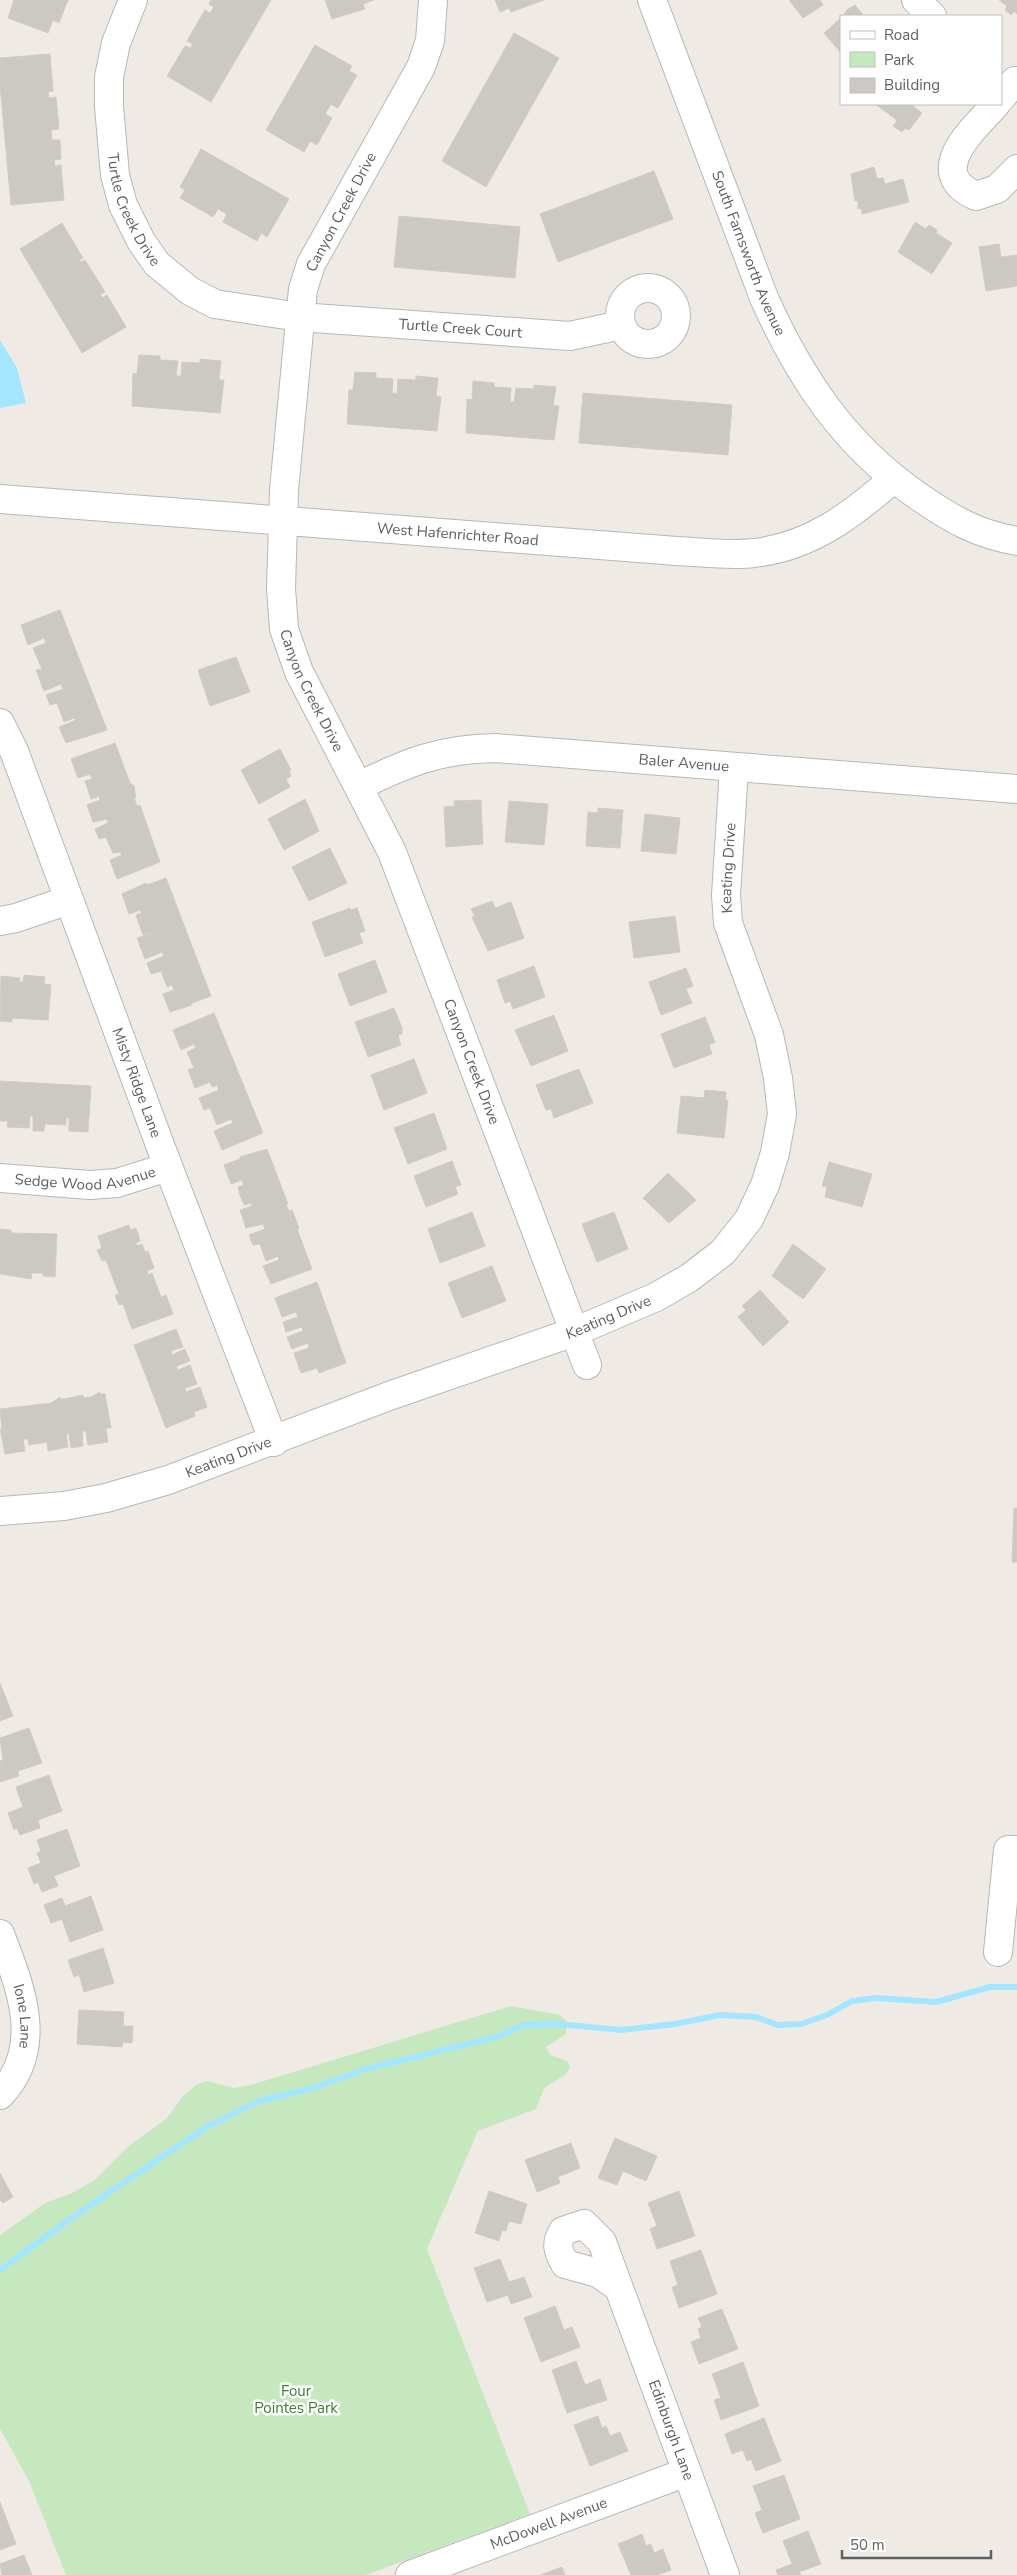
<svg xmlns="http://www.w3.org/2000/svg" width="1017" height="2575" font-family="'Nunito Sans',sans-serif">
<rect width="100%" height="100%" fill="#efebe4"/>
<!-- green -->
<path fill="#c6e8bf" d="M 511,2006 L 560,2015 L 566,2021 L 566,2034 L 546,2047 L 550,2055 L 567,2061 L 570,2067 L 565,2075 L 544,2088 L 536,2109 L 478,2131 L 427,2249 L 530,2514 L 366,2575 L 66,2575 L 29,2481 L 0,2429 L 0,2235 L 45,2203 L 72,2193 L 95,2180 L 129,2146 L 167,2118 L 183,2096 L 196,2085 L 207,2081 L 234,2088 L 251,2085 Z"/>
<!-- water -->
<path fill="#a4e6ff" d="M 0,340 L 17,368 L 26,403 L 0,408 Z"/>
<g fill="none" stroke-linecap="round" stroke-linejoin="round">
<!-- stream -->
<path stroke="#a4e6ff" stroke-width="6" d="M 0,2270 L 73,2217 L 205,2128 L 259,2101 L 313,2088 L 366,2069 L 500,2036 L 524,2025 L 558,2024 L 622,2030 L 675,2024 L 720,2015 L 756,2017 L 778,2025 L 801,2024 L 827,2015 L 852,2001 L 876,1998 L 936,2002 L 990,1987 L 1017,1987"/>
</g>
<!-- building -->
<g fill="#ccc8c3" stroke="#d4cbc2">
<path d="M 14,0 L 68,0 L 59,23 L 53,20 L 48,33 L 8,18 Z"/>
<path d="M 211,0 L 271,0 L 211,102 L 167,76 L 185,46 L 190,48 L 193,44 L 187,41 L 205,10 L 210,13 L 214,7 L 209,4 Z"/>
<path d="M 325,0 L 374,0 L 363,4 L 365,9 L 332,19 Z"/>
<path d="M 495,0 L 544,0 L 511,12 L 509,8 L 500,12 Z"/>
<path d="M 789,0 L 820,0 L 823,5 L 803,18 Z"/>
<path d="M 999,0 L 1017,0 L 1017,14 L 1014,11 L 1011,15 L 1005,10 L 1007,6 Z"/>
<path d="M 855,5 L 864,16 L 843,16 L 847,10 Z"/>
<path d="M 841,18 L 841,53 L 824,33 Z"/>
<path d="M 514,33 L 559,58 L 486,187 L 442,161 Z"/>
<path d="M 315,45 L 352,66 L 349,71 L 357,75 L 338,108 L 331,104 L 325,114 L 332,118 L 317,145 L 310,141 L 304,152 L 266,130 Z"/>
<path d="M 50,54 L 53,91 L 48,92 L 49,98 L 56,97 L 59,129 L 51,130 L 52,140 L 60,140 L 61,159 L 54,160 L 55,166 L 61,165 L 64,200 L 11,205 L 0,85 L 0,58 Z"/>
<path d="M 875,104 L 910,104 L 922,113 L 909,130 L 905,128 L 902,132 L 893,126 L 897,121 L 893,117 Z"/>
<path d="M 201,149 L 289,199 L 267,237 L 261,233 L 257,241 L 223,222 L 227,214 L 218,209 L 213,217 L 180,198 L 185,190 L 180,187 Z"/>
<path d="M 874,167 L 877,179 L 883,178 L 885,184 L 903,179 L 909,202 L 862,214 L 861,208 L 858,209 L 858,200 L 855,201 L 851,174 Z"/>
<path d="M 654,171 L 673,219 L 558,262 L 540,214 Z"/>
<path d="M 399,216 L 520,227 L 515,278 L 394,267 Z"/>
<path d="M 915,222 L 926,229 L 929,225 L 937,230 L 936,233 L 952,243 L 932,274 L 898,252 Z"/>
<path d="M 62,223 L 83,258 L 79,260 L 81,262 L 85,260 L 105,292 L 100,294 L 102,298 L 107,295 L 126,327 L 82,353 L 20,249 Z"/>
<path d="M 999,244 L 1001,257 L 1017,255 L 1017,286 L 986,291 L 979,247 Z"/>
<path d="M 139,355 L 160,356 L 160,360 L 178,361 L 176,376 L 181,376 L 182,362 L 200,363 L 200,359 L 221,361 L 219,380 L 224,380 L 220,413 L 132,406 L 133,373 L 137,374 Z"/>
<path d="M 355,372 L 376,373 L 376,378 L 393,379 L 392,393 L 397,394 L 398,379 L 416,380 L 416,376 L 438,378 L 436,396 L 441,397 L 437,431 L 347,424 L 349,390 L 353,390 Z"/>
<path d="M 473,381 L 494,383 L 494,387 L 511,388 L 510,402 L 514,402 L 516,388 L 534,389 L 534,385 L 556,387 L 553,405 L 559,406 L 554,440 L 466,433 L 467,399 L 472,400 Z"/>
<path d="M 583,393 L 732,405 L 728,455 L 579,443 Z"/>
<path d="M 60,610 L 107,730 L 66,743 L 59,727 L 76,720 L 74,718 L 64,722 L 57,703 L 50,705 L 46,695 L 63,689 L 61,684 L 44,691 L 36,670 L 42,669 L 33,648 L 46,643 L 44,638 L 28,645 L 21,625 Z"/>
<path d="M 236,657 L 250,692 L 210,706 L 198,670 Z"/>
<path d="M 115,743 L 130,783 L 134,786 L 136,798 L 134,798 L 137,806 L 140,805 L 160,862 L 117,879 L 110,860 L 122,855 L 120,852 L 113,853 L 106,837 L 99,839 L 95,829 L 108,823 L 107,819 L 93,822 L 87,805 L 100,800 L 99,796 L 91,799 L 85,781 L 92,779 L 90,774 L 78,778 L 71,759 Z"/>
<path d="M 280,749 L 291,770 L 289,771 L 291,776 L 286,779 L 290,787 L 259,804 L 241,770 Z"/>
<path d="M 305,799 L 319,831 L 284,850 L 268,819 Z"/>
<path d="M 481,800 L 483,844 L 446,847 L 444,807 L 455,806 L 454,801 Z"/>
<path d="M 509,801 L 548,804 L 544,845 L 505,842 Z"/>
<path d="M 598,808 L 623,810 L 620,848 L 586,846 L 588,812 L 598,813 Z"/>
<path d="M 645,814 L 680,818 L 676,854 L 641,851 Z"/>
<path d="M 330,848 L 347,883 L 309,901 L 292,867 Z"/>
<path d="M 166,878 L 211,996 L 192,1003 L 192,1005 L 170,1012 L 163,994 L 174,990 L 172,985 L 167,987 L 161,971 L 151,974 L 147,963 L 164,956 L 162,952 L 145,959 L 137,938 L 150,934 L 143,935 L 136,915 L 142,913 L 140,910 L 129,914 L 122,894 L 146,883 L 147,885 Z"/>
<path d="M 492,901 L 495,908 L 511,902 L 524,938 L 488,951 L 472,917 L 475,916 L 471,909 Z"/>
<path d="M 350,908 L 351,910 L 357,908 L 365,931 L 359,933 L 363,943 L 325,957 L 312,922 Z"/>
<path d="M 675,916 L 680,952 L 634,958 L 629,922 Z"/>
<path d="M 375,960 L 387,992 L 350,1006 L 338,974 Z"/>
<path d="M 534,966 L 545,997 L 513,1009 L 510,1001 L 505,1003 L 497,980 Z"/>
<path d="M 686,968 L 693,986 L 686,989 L 692,1003 L 661,1015 L 649,982 Z"/>
<path d="M 24,975 L 45,977 L 44,984 L 51,985 L 48,1020 L 12,1018 L 12,1022 L 0,1021 L 1,976 L 20,978 L 19,982 L 23,982 Z"/>
<path d="M 394,1008 L 402,1028 L 402,1034 L 398,1035 L 401,1045 L 368,1057 L 355,1022 Z"/>
<path d="M 214,1013 L 263,1133 L 222,1150 L 214,1131 L 233,1123 L 231,1119 L 217,1125 L 210,1108 L 204,1110 L 199,1098 L 219,1090 L 217,1085 L 212,1087 L 210,1082 L 195,1088 L 188,1070 L 194,1068 L 187,1052 L 196,1048 L 194,1044 L 181,1050 L 173,1030 Z"/>
<path d="M 554,1015 L 568,1051 L 531,1066 L 515,1030 Z"/>
<path d="M 705,1017 L 715,1042 L 709,1045 L 712,1054 L 674,1068 L 661,1034 Z"/>
<path d="M 414,1059 L 427,1093 L 384,1110 L 371,1075 Z"/>
<path d="M 579,1069 L 593,1103 L 554,1118 L 551,1109 L 546,1110 L 536,1085 Z"/>
<path d="M 0,1081 L 91,1086 L 88,1132 L 69,1131 L 69,1118 L 66,1118 L 66,1125 L 45,1124 L 44,1131 L 33,1131 L 33,1116 L 30,1116 L 29,1128 L 7,1127 L 8,1121 L 0,1121 Z"/>
<path d="M 705,1090 L 726,1092 L 725,1100 L 728,1100 L 724,1138 L 677,1133 L 681,1096 L 704,1098 Z"/>
<path d="M 434,1113 L 447,1149 L 408,1164 L 394,1128 Z"/>
<path d="M 267,1149 L 288,1204 L 286,1205 L 289,1211 L 292,1210 L 299,1228 L 297,1229 L 312,1269 L 271,1284 L 263,1266 L 279,1260 L 278,1256 L 266,1261 L 260,1244 L 253,1245 L 249,1235 L 265,1229 L 263,1224 L 246,1228 L 240,1210 L 252,1206 L 251,1203 L 244,1205 L 240,1195 L 238,1187 L 244,1185 L 242,1180 L 231,1184 L 224,1165 L 240,1159 L 240,1157 Z"/>
<path d="M 452,1161 L 461,1185 L 455,1187 L 458,1194 L 426,1207 L 414,1176 Z"/>
<path d="M 829,1162 L 872,1174 L 862,1207 L 825,1197 L 827,1187 L 822,1186 Z"/>
<path d="M 668,1173 L 696,1200 L 669,1223 L 643,1198 Z"/>
<path d="M 472,1212 L 485,1246 L 440,1263 L 428,1229 Z"/>
<path d="M 614,1212 L 628,1249 L 597,1262 L 582,1224 Z"/>
<path d="M 129,1225 L 131,1230 L 136,1228 L 140,1241 L 136,1243 L 137,1246 L 142,1244 L 145,1252 L 148,1251 L 154,1268 L 147,1271 L 148,1275 L 152,1273 L 161,1297 L 166,1295 L 173,1314 L 132,1329 L 123,1304 L 119,1305 L 115,1295 L 119,1294 L 106,1260 L 102,1261 L 97,1250 L 102,1248 L 98,1236 Z"/>
<path d="M 0,1229 L 11,1230 L 11,1233 L 57,1234 L 55,1277 L 43,1276 L 43,1273 L 32,1273 L 31,1279 L 0,1274 Z"/>
<path d="M 793,1244 L 826,1269 L 803,1299 L 772,1276 Z"/>
<path d="M 492,1266 L 506,1301 L 462,1318 L 448,1283 Z"/>
<path d="M 317,1282 L 346,1363 L 319,1373 L 317,1368 L 301,1373 L 294,1353 L 309,1348 L 308,1343 L 292,1349 L 287,1337 L 303,1331 L 302,1327 L 286,1332 L 283,1322 L 298,1317 L 296,1312 L 282,1317 L 275,1298 Z"/>
<path d="M 760,1290 L 789,1322 L 763,1346 L 738,1317 L 746,1310 L 742,1306 Z"/>
<path d="M 176,1329 L 183,1347 L 171,1351 L 172,1355 L 185,1349 L 190,1361 L 176,1366 L 178,1370 L 190,1365 L 197,1384 L 185,1388 L 186,1392 L 200,1387 L 207,1407 L 194,1412 L 195,1416 L 166,1428 L 134,1345 Z"/>
<path d="M 100,1392 L 100,1394 L 105,1394 L 111,1428 L 106,1428 L 108,1442 L 88,1445 L 86,1431 L 82,1431 L 83,1446 L 71,1448 L 69,1434 L 66,1434 L 68,1447 L 48,1451 L 47,1442 L 29,1445 L 28,1439 L 23,1439 L 25,1451 L 5,1454 L 0,1429 L 2,1429 L 0,1409 L 51,1403 L 60,1397 L 60,1399 L 64,1399 L 83,1395 L 83,1398 L 91,1397 Z"/>
<path d="M 1014,1508 L 1017,1508 L 1017,1562 L 1012,1562 Z"/>
<path d="M 0,1683 L 13,1716 L 0,1721 Z"/>
<path d="M 29,1728 L 42,1763 L 18,1771 L 19,1776 L 0,1782 L 0,1761 L 3,1760 L 0,1738 Z"/>
<path d="M 49,1775 L 62,1811 L 38,1820 L 40,1828 L 20,1835 L 17,1828 L 14,1830 L 8,1813 L 23,1807 L 16,1787 Z"/>
<path d="M 67,1829 L 80,1866 L 54,1876 L 58,1886 L 42,1892 L 38,1882 L 34,1884 L 28,1868 L 41,1863 L 37,1853 L 41,1851 L 37,1840 Z"/>
<path d="M 91,1896 L 103,1930 L 70,1942 L 62,1919 L 51,1923 L 44,1905 L 62,1898 L 65,1906 Z"/>
<path d="M 103,1948 L 114,1983 L 84,1992 L 79,1975 L 74,1977 L 68,1960 Z"/>
<path d="M 79,2010 L 124,2012 L 123,2026 L 133,2026 L 132,2043 L 123,2042 L 122,2047 L 77,2044 Z"/>
<path d="M 615,2138 L 657,2156 L 646,2181 L 623,2171 L 617,2185 L 598,2178 Z"/>
<path d="M 571,2143 L 580,2168 L 558,2177 L 560,2183 L 537,2192 L 525,2160 Z"/>
<path d="M 0,2173 L 13,2197 L 3,2203 L 0,2200 Z"/>
<path d="M 489,2191 L 527,2204 L 521,2224 L 509,2221 L 506,2231 L 502,2230 L 499,2241 L 475,2233 Z"/>
<path d="M 679,2191 L 695,2236 L 657,2249 L 650,2229 L 657,2226 L 648,2203 Z"/>
<path d="M 701,2250 L 717,2294 L 679,2308 L 672,2287 L 678,2285 L 670,2261 Z"/>
<path d="M 500,2259 L 509,2282 L 524,2277 L 532,2297 L 511,2304 L 508,2295 L 487,2302 L 474,2268 Z"/>
<path d="M 555,2306 L 564,2330 L 572,2327 L 580,2347 L 541,2362 L 524,2318 Z"/>
<path d="M 722,2309 L 738,2349 L 699,2364 L 691,2342 L 701,2338 L 698,2329 L 702,2327 L 698,2318 Z"/>
<path d="M 576,2361 L 585,2385 L 600,2379 L 607,2400 L 567,2413 L 552,2370 Z"/>
<path d="M 743,2362 L 759,2406 L 721,2420 L 714,2400 L 721,2398 L 712,2374 Z"/>
<path d="M 598,2416 L 602,2428 L 606,2426 L 610,2436 L 620,2432 L 628,2451 L 590,2466 L 574,2425 Z"/>
<path d="M 764,2418 L 781,2461 L 756,2471 L 751,2459 L 747,2461 L 743,2450 L 732,2454 L 725,2434 Z"/>
<path d="M 784,2475 L 800,2519 L 763,2533 L 755,2513 L 762,2510 L 753,2486 Z"/>
<path d="M 0,2502 L 16,2544 L 0,2550 Z"/>
<path d="M 808,2531 L 821,2564 L 799,2572 L 801,2575 L 778,2575 L 776,2570 L 792,2564 L 783,2541 Z"/>
<path d="M 642,2534 L 646,2546 L 651,2544 L 654,2553 L 663,2549 L 671,2570 L 657,2575 L 631,2575 L 618,2544 Z"/>
<path d="M 24,2555 L 32,2575 L 2,2575 L 0,2564 Z"/>
<path d="M 562,2567 L 565,2575 L 540,2575 Z"/>
</g>
<g fill="none" stroke-linecap="round" stroke-linejoin="round">
<!-- minor casing -->
<g stroke="#b4b8bb" stroke-width="30">
<g id="minor">
<path id="s1" d="M 133,0 L 116,43 L 109,77 L 109,107 L 115,175 L 123,205 L 141,241 L 157,264 L 190,291 L 215,304 L 299,317 L 570,336 L 621,325"/>
<path id="s2" d="M 433,0 L 430,41 L 421,67 L 311,264 L 303,289 L 284,490 L 281,588 L 284,629 L 299,672 L 392,852 L 587,1365"/>
<path id="s3" d="M 652,0 L 764,298 C 800,378 844,445 918,496 C 951,519 977,534 1017,541"/>
<path d="M 916,0 L 932,16"/>
<path d="M 1001,98 L 1015,81"/>
<path d="M 996,104 C 974,129 923,172 976,196 L 997,189 L 1017,169"/>
<circle cx="648" cy="316" r="28"/>
<path id="s4" d="M 0,499 L 677,551 C 702,552 729,556 754,553 C 810,547 852,515 893,479"/>
<path id="s5" d="M 0,723 L 14,751 L 160,1145 L 274,1442"/>
<path id="s6" d="M 359,786 C 408,762 440,749 495,748 L 1017,789"/>
<path d="M 0,921 L 16,918 L 69,900"/>
<path id="s7" d="M 0,1178 L 90,1185 L 117,1183 L 168,1167"/>
<path id="s8" d="M 0,1511 L 64,1506 L 106,1498 L 168,1480 L 389,1396 L 574,1332 L 656,1297 L 689,1278 L 723,1252 L 749,1219 L 765,1185 L 775,1153 L 782,1114 L 778,1078 L 769,1035 L 728,923 L 726,895 L 734,768"/>
<path id="s9" d="M 0,1934 C 20,1986 46,2047 0,2095"/>
<path d="M 998,1952 L 1008,1850 L 1017,1850"/>
<path id="s10" d="M 618,2287 L 598,2273 L 565,2264 C 558,2251 555,2244 563,2231 L 584,2224 L 602,2242 L 725,2575"/>
<path id="s11" d="M 410,2575 L 687,2472"/>
</g>
</g>
<!-- minor -->
<use href="#minor" stroke="#fff" stroke-width="28"/>
</g>
<g text-anchor="middle" stroke-width="5" stroke-linejoin="round" paint-order="stroke">
<!-- street labels -->
<g font-size="15" fill="#5c6165" stroke="#fff">
<text dy="5" stroke="none"><textPath href="#s1" startOffset="218">Turtle Creek Drive</textPath></text>
<text transform="translate(341 212) rotate(-62)" y="5">Canyon Creek Drive</text>
<text dy="5" stroke="none"><textPath href="#s3" startOffset="271">South Farnsworth Avenue</textPath></text>
<text dy="5" stroke="none"><textPath href="#s1" startOffset="596">Turtle Creek Court</textPath></text>
<text dy="5" stroke="none"><textPath href="#s4" startOffset="459">West Hafenrichter Road</textPath></text>
<text dy="5" stroke="none"><textPath href="#s2" startOffset="729">Canyon Creek Drive</textPath></text>
<text dy="5" stroke="none"><textPath href="#s6" startOffset="332">Baler Avenue</textPath></text>
<text dy="5" stroke="none"><textPath href="#s8" startOffset="1181">Keating Drive</textPath></text>
<text dy="5" stroke="none"><textPath href="#s2" startOffset="1134">Canyon Creek Drive</textPath></text>
<text dy="5" stroke="none"><textPath href="#s5" startOffset="385">Misty Ridge Lane</textPath></text>
<text dy="5" stroke="none"><textPath href="#s7" startOffset="86">Sedge Wood Avenue</textPath></text>
<text dy="5" stroke="none"><textPath href="#s8" startOffset="641">Keating Drive</textPath></text>
<text dy="5" stroke="none"><textPath href="#s8" startOffset="236">Keating Drive</textPath></text>
<text dy="5" stroke="none"><textPath href="#s9" startOffset="86">Ione Lane</textPath></text>
<text dy="5" stroke="none"><textPath href="#s10" startOffset="342">Edinburgh Lane</textPath></text>
<text dy="5" stroke="none"><textPath href="#s11" startOffset="148">McDowell Avenue</textPath></text>
</g>
<!-- park labels -->
<g font-size="15" fill="#398130" stroke="#fff">
<text x="296" y="2396">Four<tspan x="296" dy="17">Pointes Park</tspan></text>
</g>
</g>
<!-- legend -->
<rect x="840" y="15" width="162" height="90" fill="#ffffff" stroke="#bec0c1"/>
<rect x="850" y="31" width="25" height="8" fill="#ffffff" stroke="#bec0c1"/>
<text x="884" y="40" font-size="15" fill="#5c6165">Road</text>
<rect x="850" y="52" width="25" height="15" fill="#c6e8bf" stroke="#bec0c1"/>
<text x="884" y="65" font-size="15" fill="#5c6165">Park</text>
<rect x="850" y="78" width="25" height="15" fill="#ccc8c3" stroke="#bec0c1"/>
<text x="884" y="90" font-size="15" fill="#5c6165">Building</text>
<!-- scale -->
<path d="M842 2550v8h149v-8" fill="none" stroke="#5c6165" stroke-width="2.5"/>
<text x="850" y="2550" font-size="15" fill="#5c6165" stroke="#ffffff" stroke-width="4" paint-order="stroke">50 m</text>
</svg>
